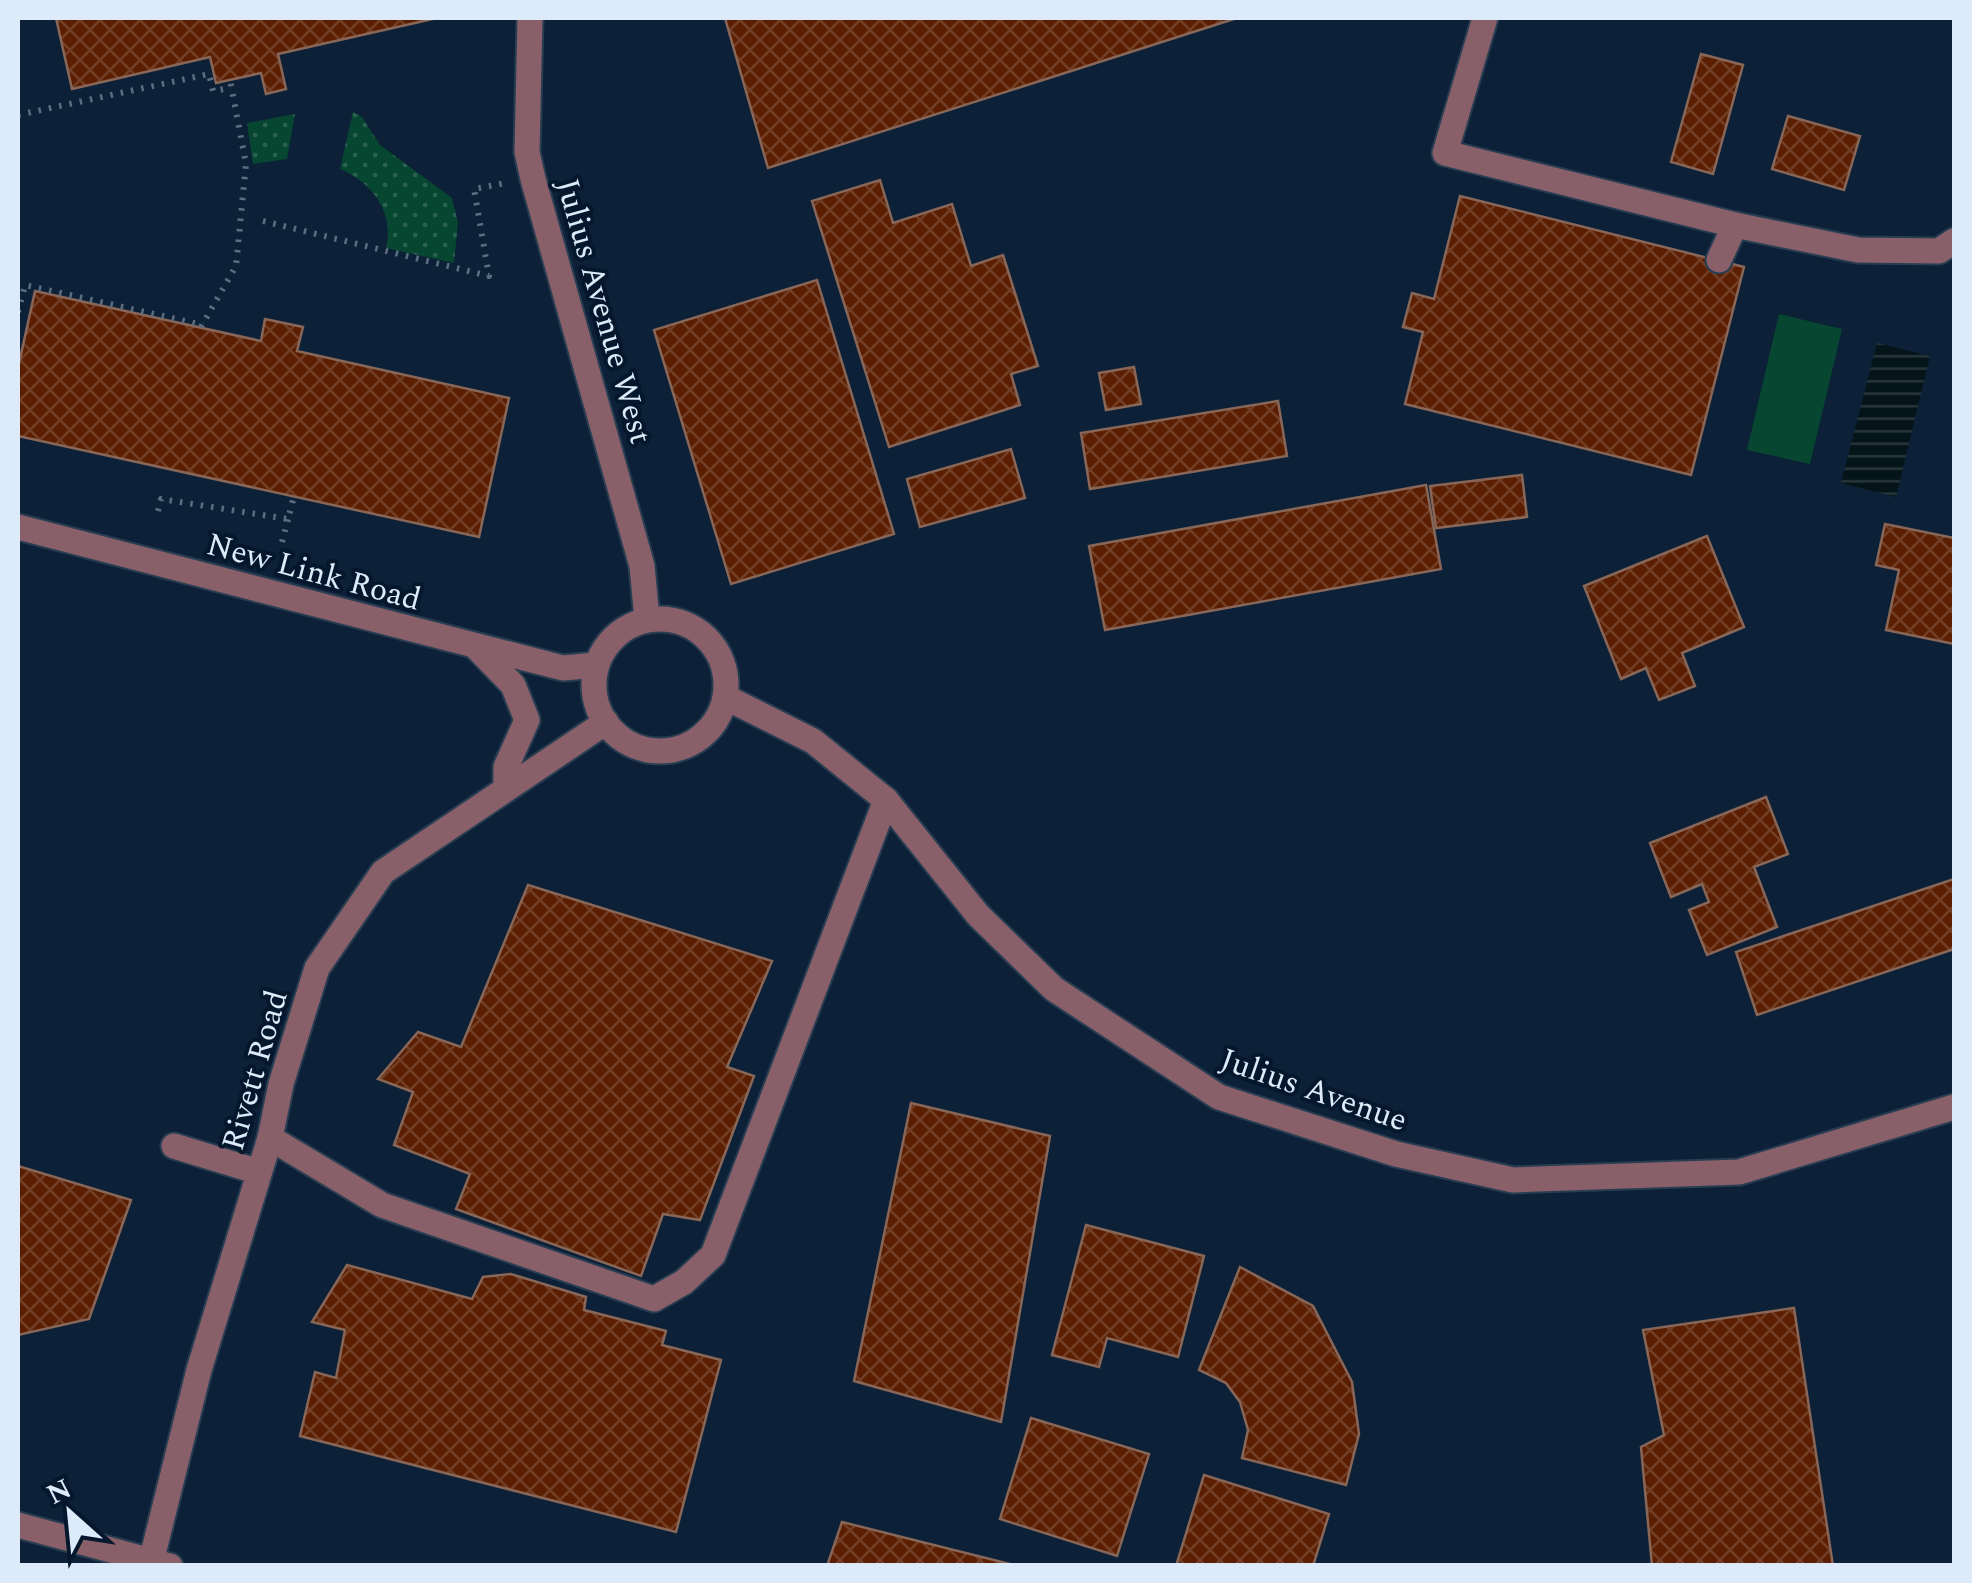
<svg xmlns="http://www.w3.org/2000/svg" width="1972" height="1583" font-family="Spectral,serif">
<defs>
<pattern id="grass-dots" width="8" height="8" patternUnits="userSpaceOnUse" patternTransform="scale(2.5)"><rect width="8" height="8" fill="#074631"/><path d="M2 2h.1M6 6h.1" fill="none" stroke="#2b6150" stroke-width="1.8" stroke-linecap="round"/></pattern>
<pattern id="water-rules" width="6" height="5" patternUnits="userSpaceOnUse" patternTransform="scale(2.5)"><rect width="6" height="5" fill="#041418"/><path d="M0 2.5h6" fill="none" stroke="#28363a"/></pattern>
<pattern id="building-cross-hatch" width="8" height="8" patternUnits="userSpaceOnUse" patternTransform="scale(2.5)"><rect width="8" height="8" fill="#5b1e00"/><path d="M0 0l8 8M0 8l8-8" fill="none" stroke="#723f26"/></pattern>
</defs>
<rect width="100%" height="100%" fill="#0c2137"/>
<!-- grass -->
<g fill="url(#grass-dots)">
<path d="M 353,112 L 362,117 L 380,145 L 452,198 L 458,223 L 454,263 L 386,248 C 395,213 372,182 340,169 Z"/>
<path d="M 295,114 L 287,159 L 253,164 L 247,123 Z"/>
</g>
<!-- green -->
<path fill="#074631" d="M 1779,314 L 1842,329 L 1810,464 L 1747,450 Z"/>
<!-- water -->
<path fill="url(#water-rules)" d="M 1877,343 L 1930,356 L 1896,497 L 1841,483 Z"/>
<!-- building -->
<g fill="url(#building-cross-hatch)" stroke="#886658" stroke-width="2.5">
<path d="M 56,18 L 437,18 L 278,54 L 286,89 L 266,94 L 261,73 L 216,83 L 210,57 L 72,89 Z"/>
<path d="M 725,18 L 1237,18 L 768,168 Z"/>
<path d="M 1701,54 L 1743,65 L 1713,174 L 1671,162 Z"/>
<path d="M 1788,116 L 1860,136 L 1844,190 L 1772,169 Z"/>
<path d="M 880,180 L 893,223 L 952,204 L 971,266 L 1003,255 L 1038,366 L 1011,374 L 1020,405 L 889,447 L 812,201 Z"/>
<path d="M 1460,196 L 1744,267 L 1691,475 L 1405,404 L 1423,332 L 1403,327 L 1412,293 L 1434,299 Z"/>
<path d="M 817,280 L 894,534 L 731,584 L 654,330 Z"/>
<path d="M 35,291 L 261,341 L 265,319 L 303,327 L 297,351 L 509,398 L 479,537 L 18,436 L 18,368 Z"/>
<path d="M 1134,367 L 1141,404 L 1106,410 L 1099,373 Z"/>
<path d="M 1278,401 L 1287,456 L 1090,489 L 1081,433 Z"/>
<path d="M 1011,449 L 1025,498 L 920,527 L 907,479 Z"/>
<path d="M 1522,475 L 1527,517 L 1436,528 L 1430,486 Z"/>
<path d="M 1426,485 L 1441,569 L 1105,630 L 1089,546 Z"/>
<path d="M 1885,524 L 1954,538 L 1954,644 L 1886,630 L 1899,570 L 1876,565 Z"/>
<path d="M 1707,536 L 1744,627 L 1682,653 L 1695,686 L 1659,700 L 1646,668 L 1621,679 L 1584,586 Z"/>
<path d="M 1766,797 L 1788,854 L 1754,867 L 1777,927 L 1707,955 L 1689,910 L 1709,902 L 1702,884 L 1671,897 L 1650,843 Z"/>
<path d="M 1954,879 L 1954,949 L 1757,1015 L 1736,952 Z"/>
<path d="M 528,885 L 772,961 L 727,1067 L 754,1076 L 700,1220 L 663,1214 L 641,1276 L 456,1209 L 470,1174 L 394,1145 L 413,1092 L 378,1079 L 418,1032 L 461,1047 Z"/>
<path d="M 911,1103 L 1050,1136 L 1001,1422 L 854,1381 Z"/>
<path d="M 18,1166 L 131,1200 L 89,1319 L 18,1335 Z"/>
<path d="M 1086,1225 L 1204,1256 L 1178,1357 L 1107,1338 L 1099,1367 L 1052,1355 Z"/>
<path d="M 347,1265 L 472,1299 L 483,1277 L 511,1274 L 586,1297 L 584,1310 L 666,1331 L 662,1345 L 721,1360 L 676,1532 L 300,1436 L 315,1372 L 336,1378 L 345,1330 L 312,1322 Z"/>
<path d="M 1240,1267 L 1313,1306 L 1352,1382 L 1359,1434 L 1346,1485 L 1242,1458 L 1248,1430 L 1240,1402 L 1226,1383 L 1199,1370 Z"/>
<path d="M 1794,1308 L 1833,1566 L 1652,1566 L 1641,1447 L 1664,1435 L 1643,1330 Z"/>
<path d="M 1031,1418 L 1149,1454 L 1117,1556 L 1000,1519 Z"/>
<path d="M 1204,1475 L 1329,1514 L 1313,1566 L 1176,1566 Z"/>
<path d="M 842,1522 L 1018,1566 L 827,1566 Z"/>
</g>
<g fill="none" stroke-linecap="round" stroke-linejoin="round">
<!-- minor casing -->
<g stroke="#293d52" stroke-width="29">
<g id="minor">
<path d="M 530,18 L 527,152 L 533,179 L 642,566 L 647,619"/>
<path d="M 1485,18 L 1445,153 L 1735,225 L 1858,250 L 1939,251 L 1954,241"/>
<path d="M 1719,260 L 1735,225"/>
<path d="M 18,527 L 563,668 L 596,665"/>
<circle cx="660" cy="685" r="66"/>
<path d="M 475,646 L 513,685 L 527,720 L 506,767 L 506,788"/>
<path d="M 725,697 L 813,741 L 886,800 L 978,915 L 1054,989 L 1219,1097 L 1396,1154 L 1513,1180 L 1739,1172 L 1954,1107"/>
<path d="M 270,1138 L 382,1205 L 654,1299 L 684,1282 L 713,1255 L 886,800"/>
<path d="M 174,1146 L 259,1172"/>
<path d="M 18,1525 L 170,1566"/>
<path d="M 150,1566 L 199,1370 L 270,1138 L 281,1084 L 317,968 L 383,872 L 606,722"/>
</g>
</g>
<!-- path -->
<g stroke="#5b6d81" stroke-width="6" stroke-dasharray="2.5 8" stroke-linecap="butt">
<path d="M 18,115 L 209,74 L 213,91 L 231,88"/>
<path d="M 263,221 L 489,276 L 474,189 L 506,183"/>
<path d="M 18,312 L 25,285 L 203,325"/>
<path d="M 201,327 L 236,266 L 246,164 L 230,80"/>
<path d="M 158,511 L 161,499 L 288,519 L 294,496"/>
<path d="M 282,542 L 288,519"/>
</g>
<!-- minor -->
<use href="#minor" stroke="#896069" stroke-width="25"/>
</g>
<g text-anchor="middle" stroke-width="8" stroke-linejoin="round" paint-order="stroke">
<!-- street labels -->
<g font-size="32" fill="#ddeaf9" stroke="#04172c">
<text transform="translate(605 311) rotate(74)" y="11">Julius Avenue West</text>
<text transform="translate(314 571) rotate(15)" y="11">New Link Road</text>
<text transform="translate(254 1070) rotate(-74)" y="11">Rivett Road</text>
<text transform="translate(1314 1089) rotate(19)" y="11">Julius Avenue</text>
</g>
</g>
<!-- border -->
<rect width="1972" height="1583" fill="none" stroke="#ddeaf9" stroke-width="40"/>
<!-- north arrow -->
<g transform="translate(70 1513) rotate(333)" stroke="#04172c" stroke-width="8" paint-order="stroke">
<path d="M0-8L18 38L0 25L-18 38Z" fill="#ddeaf9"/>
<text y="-15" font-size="28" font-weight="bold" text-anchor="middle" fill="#ddeaf9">N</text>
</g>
</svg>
